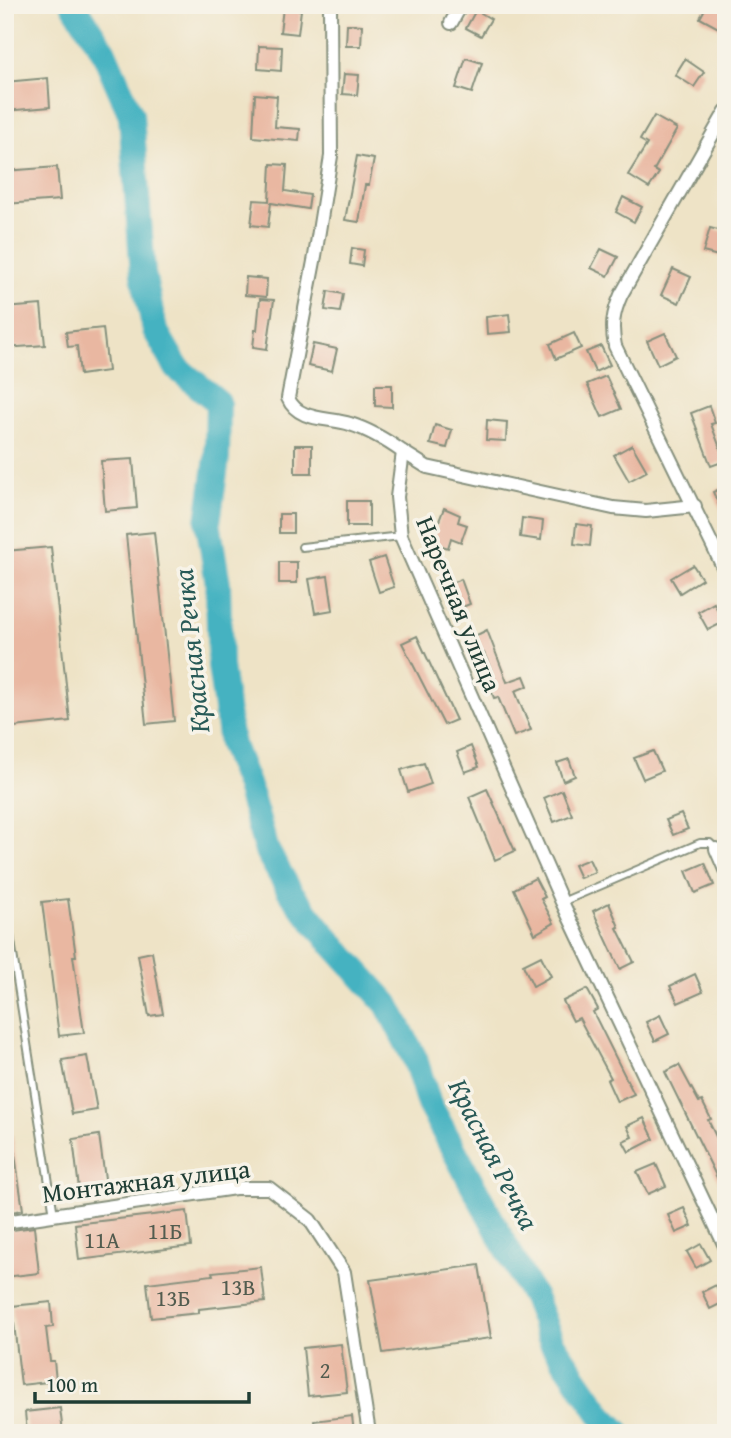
<svg xmlns="http://www.w3.org/2000/svg" width="731" height="1438" font-family="'Gentium Book Plus',serif">
<rect width="100%" height="100%" fill="#f7f3e8"/>
<filter id="ink" filterUnits="userSpaceOnUse"><feTurbulence type="fractalNoise" baseFrequency=".0143" numOctaves="2"/><feDisplacementMap in="SourceGraphic" scale="14" xChannelSelector="R" yChannelSelector="G"/><feConvolveMatrix kernelMatrix="1 2 1 2 8 2 1 2 1" color-interpolation-filters="sRGB"/></filter>
<filter id="wash" filterUnits="userSpaceOnUse"><feTurbulence type="fractalNoise" baseFrequency=".00686" numOctaves="4" result="noise"/><feDisplacementMap in="SourceGraphic" scale="28" xChannelSelector="R" yChannelSelector="G"/><feGaussianBlur stdDeviation="1.57" result="paint"/><feColorMatrix in="noise" values="0 0 0 0 0 0 0 0 0 0 0 0 0 0 0 0 0 1.4 0 .05"/><feComposite in="paint" operator="in"/></filter>
<g filter="url(#wash)">
<rect width="100%" height="100%" fill="#eee3c6"/>
<g fill="none" stroke-linecap="round" stroke-linejoin="round">
<!-- river -->
<path stroke="#44b2c1" stroke-width="26" d="M 74,5 L 103,50 L 131,115 L 143,274 L 155,330 L 177,368 L 218,402 L 217,458 L 208,522 L 218,584 L 220,666 L 231,743 L 247,784 L 267,851 L 291,893 L 329,940 L 387,1004 L 415,1059 L 429,1104 L 535,1300 L 552,1343 L 602,1416 L 619,1433"/>
</g>
<g id="blocks">
<!-- building -->
<g fill="#e9b7a1">
<path d="M 707,5 L 726,5 L 726,23 L 722,30 L 700,18 Z"/>
<path d="M 283,8 L 301,10 L 298,34 L 280,32 Z"/>
<path d="M 476,10 L 491,19 L 481,36 L 466,28 Z"/>
<path d="M 347,24 L 362,25 L 361,46 L 346,46 Z"/>
<path d="M 259,46 L 282,47 L 281,71 L 258,69 Z"/>
<path d="M 466,58 L 482,63 L 472,93 L 456,88 Z"/>
<path d="M 685,59 L 704,72 L 694,87 L 675,75 Z"/>
<path d="M 344,74 L 359,75 L 357,95 L 342,94 Z"/>
<path d="M 48,78 L 50,107 L 5,111 L 5,82 Z"/>
<path d="M 255,94 L 277,96 L 275,127 L 300,129 L 299,141 L 253,137 Z"/>
<path d="M 654,116 L 677,129 L 654,170 L 659,173 L 649,188 L 628,175 L 647,144 L 640,140 Z"/>
<path d="M 357,156 L 374,159 L 369,185 L 365,185 L 359,222 L 345,220 Z"/>
<path d="M 271,164 L 287,165 L 285,191 L 310,195 L 308,209 L 271,203 L 268,227 L 251,225 L 254,200 L 269,201 Z"/>
<path d="M 57,167 L 60,200 L 5,204 L 5,171 Z"/>
<path d="M 623,197 L 642,207 L 634,222 L 616,212 Z"/>
<path d="M 710,228 L 726,232 L 722,257 L 703,252 Z"/>
<path d="M 352,248 L 364,250 L 362,266 L 350,264 Z"/>
<path d="M 601,249 L 618,257 L 608,276 L 591,268 Z"/>
<path d="M 673,269 L 691,277 L 679,303 L 661,295 Z"/>
<path d="M 246,277 L 267,279 L 266,297 L 245,295 Z"/>
<path d="M 328,291 L 343,294 L 340,312 L 325,310 Z"/>
<path d="M 260,299 L 274,300 L 267,349 L 253,347 L 255,330 L 257,330 Z"/>
<path d="M 41,305 L 45,345 L 5,348 L 5,308 Z"/>
<path d="M 509,314 L 511,332 L 487,334 L 486,317 Z"/>
<path d="M 103,328 L 108,371 L 80,375 L 77,346 L 68,347 L 66,332 Z"/>
<path d="M 574,333 L 581,348 L 556,359 L 550,344 Z"/>
<path d="M 665,333 L 676,356 L 658,365 L 647,341 Z"/>
<path d="M 313,344 L 337,349 L 332,371 L 308,366 Z"/>
<path d="M 601,346 L 610,365 L 595,372 L 586,352 Z"/>
<path d="M 606,376 L 621,409 L 602,417 L 587,384 Z"/>
<path d="M 375,385 L 392,385 L 392,407 L 375,406 Z"/>
<path d="M 709,406 L 715,423 L 711,424 L 725,461 L 711,466 L 691,413 Z"/>
<path d="M 487,420 L 507,422 L 506,441 L 486,440 Z"/>
<path d="M 435,425 L 452,430 L 447,448 L 430,444 Z"/>
<rect x="295" y="445" width="17" height="28"/>
<path d="M 632,445 L 647,471 L 629,481 L 614,455 Z"/>
<path d="M 133,459 L 137,508 L 105,511 L 101,461 Z"/>
<path d="M 726,486 L 726,521 L 713,492 Z"/>
<rect x="347" y="501" width="22" height="25"/>
<path d="M 444,508 L 460,515 L 458,522 L 467,525 L 461,542 L 451,538 L 448,548 L 431,542 Z"/>
<rect x="279" y="514" width="14" height="19"/>
<path d="M 522,518 L 543,521 L 541,540 L 520,537 Z"/>
<path d="M 576,524 L 592,526 L 590,546 L 574,544 Z"/>
<path d="M 154,532 L 174,721 L 146,724 L 126,535 Z"/>
<path d="M 51,547 L 70,721 L 5,728 L 5,551 Z"/>
<path d="M 384,557 L 394,587 L 379,592 L 369,562 Z"/>
<rect x="279" y="562" width="18" height="21"/>
<path d="M 693,565 L 702,579 L 680,593 L 671,578 Z"/>
<path d="M 328,576 L 333,610 L 315,613 L 309,579 Z"/>
<path d="M 461,579 L 470,604 L 453,611 L 444,586 Z"/>
<path d="M 714,603 L 724,622 L 708,630 L 698,612 Z"/>
<path d="M 487,630 L 507,682 L 524,676 L 528,686 L 515,691 L 531,730 L 514,736 L 498,697 L 494,698 L 487,679 L 494,677 L 484,653 L 477,656 L 469,639 Z"/>
<path d="M 417,636 L 456,720 L 444,725 L 402,643 Z"/>
<path d="M 471,746 L 479,767 L 465,772 L 457,752 Z"/>
<path d="M 653,751 L 662,771 L 643,779 L 634,758 Z"/>
<path d="M 569,759 L 575,776 L 563,781 L 557,763 Z"/>
<path d="M 424,763 L 431,784 L 408,792 L 401,770 Z"/>
<path d="M 487,789 L 515,851 L 495,860 L 469,797 Z"/>
<path d="M 562,790 L 572,815 L 554,822 L 544,798 Z"/>
<path d="M 681,814 L 688,829 L 673,835 L 666,820 Z"/>
<path d="M 589,859 L 595,872 L 580,878 L 574,865 Z"/>
<path d="M 705,863 L 714,885 L 695,893 L 686,871 Z"/>
<path d="M 535,878 L 545,897 L 541,899 L 554,923 L 535,934 L 514,889 Z"/>
<path d="M 68,899 L 76,956 L 73,956 L 84,1033 L 59,1036 L 42,902 Z"/>
<path d="M 609,903 L 619,927 L 617,928 L 634,962 L 620,969 L 593,911 Z"/>
<path d="M 152,952 L 163,1014 L 149,1016 L 138,955 Z"/>
<path d="M 541,956 L 551,976 L 533,986 L 523,965 Z"/>
<path d="M 695,974 L 703,992 L 678,1003 L 670,986 Z"/>
<path d="M 587,989 L 598,1009 L 593,1012 L 634,1094 L 617,1102 L 607,1080 L 611,1078 L 579,1018 L 573,1021 L 563,1001 Z"/>
<path d="M 660,1015 L 669,1034 L 655,1041 L 646,1022 Z"/>
<path d="M 87,1056 L 97,1110 L 72,1114 L 62,1060 Z"/>
<path d="M 679,1065 L 699,1102 L 702,1101 L 711,1119 L 708,1120 L 726,1157 L 726,1196 L 665,1072 Z"/>
<path d="M 644,1118 L 654,1139 L 629,1152 L 623,1141 L 632,1137 L 627,1126 Z"/>
<path d="M 12,1134 L 23,1210 L 5,1213 L 5,1135 Z"/>
<path d="M 99,1135 L 107,1193 L 80,1197 L 73,1139 Z"/>
<path d="M 656,1164 L 666,1186 L 648,1194 L 637,1172 Z"/>
<path d="M 684,1208 L 692,1226 L 676,1233 L 668,1215 Z"/>
<path d="M 187,1211 L 191,1246 L 79,1260 L 75,1224 Z"/>
<path d="M 34,1227 L 39,1273 L 5,1277 L 5,1231 Z"/>
<path d="M 701,1244 L 710,1260 L 696,1268 L 687,1252 Z"/>
<path d="M 479,1265 L 491,1338 L 383,1353 L 370,1280 Z"/>
<path d="M 261,1267 L 265,1302 L 199,1309 L 199,1313 L 151,1318 L 147,1283 L 213,1275 L 212,1272 Z"/>
<path d="M 716,1285 L 724,1302 L 710,1309 L 702,1292 Z"/>
<path d="M 51,1302 L 53,1327 L 46,1328 L 50,1361 L 54,1361 L 56,1381 L 21,1385 L 12,1306 Z"/>
<path d="M 341,1344 L 347,1392 L 308,1396 L 303,1348 Z"/>
<path d="M 60,1408 L 63,1433 L 27,1433 L 25,1412 Z"/>
<path d="M 352,1416 L 354,1433 L 315,1433 L 314,1421 Z"/>
</g>
</g>
</g>
<g filter="url(#ink)">
<use href="#blocks" fill-opacity="0" stroke="#86907d" stroke-width="2"/>
<g fill="none" stroke-linecap="round" stroke-linejoin="round">
<!-- service casing -->
<g stroke="#86907d" stroke-width="10">
<g id="service">
<path d="M 302,547 L 401,536"/>
<path d="M 562,902 L 700,843 L 710,843 L 716,849"/>
<path d="M 5,903 L 54,1215"/>
</g>
</g>
<!-- minor casing -->
<g stroke="#86907d" stroke-width="16">
<g id="minor">
<path d="M 330,5 L 331,156 L 315,256 L 288,398 C 298,422 329,417 350,424 C 370,430 386,440 403,452 L 397,497 L 401,536 L 562,902 L 726,1248"/>
<path d="M 451,23 L 461,5"/>
<path d="M 726,111 L 621,295 C 613,313 611,326 615,346 L 726,573"/>
<path d="M 403,452 L 427,467 L 613,508 L 646,511 L 695,506"/>
<path d="M 716,849 L 726,872"/>
<path d="M 5,1222 L 235,1188 L 269,1188 L 310,1220 L 344,1272 L 369,1433"/>
</g>
</g>
<!-- service -->
<use href="#service" stroke="#fff" stroke-width="6"/>
<!-- minor -->
<use href="#minor" stroke="#fff" stroke-width="12"/>
</g>
</g>
<g text-anchor="middle" stroke-width="7" stroke-linejoin="round" paint-order="stroke">
<!-- number labels -->
<g font-size="23" fill="#525c4f">
<text x="165" y="1239">11Б</text>
<text x="102" y="1248">11А</text>
<text x="238" y="1295">13В</text>
<text x="173" y="1306">13Б</text>
<text x="325" y="1378">2</text>
</g>
<!-- street labels -->
<g font-size="26" fill="#1f3d34" stroke="#f7f3e8">
<text transform="translate(459 604) rotate(68)" y="9">Наречная улица</text>
<text transform="translate(146 1181) rotate(-7)" y="9">Монтажная улица</text>
</g>
<!-- water labels -->
<g font-size="28" font-style="italic" fill="#285a57" stroke="#f7f3e8">
<text transform="translate(191 651) rotate(-96)" y="10">Красная Речка</text>
<text transform="translate(494 1154) rotate(63)" y="10">Красная Речка</text>
</g>
</g>
<!-- margin -->
<rect width="731" height="1438" fill="none" stroke="#f7f3e8" stroke-width="28"/>
<!-- scale -->
<path d="M35 1392v10h214v-10" fill="none" stroke="#1f3d34" stroke-width="3.5"/>
<text x="46" y="1392" font-size="21" fill="#1f3d34" stroke="#f7f3e8" stroke-width="5" paint-order="stroke">100 m</text>
</svg>
